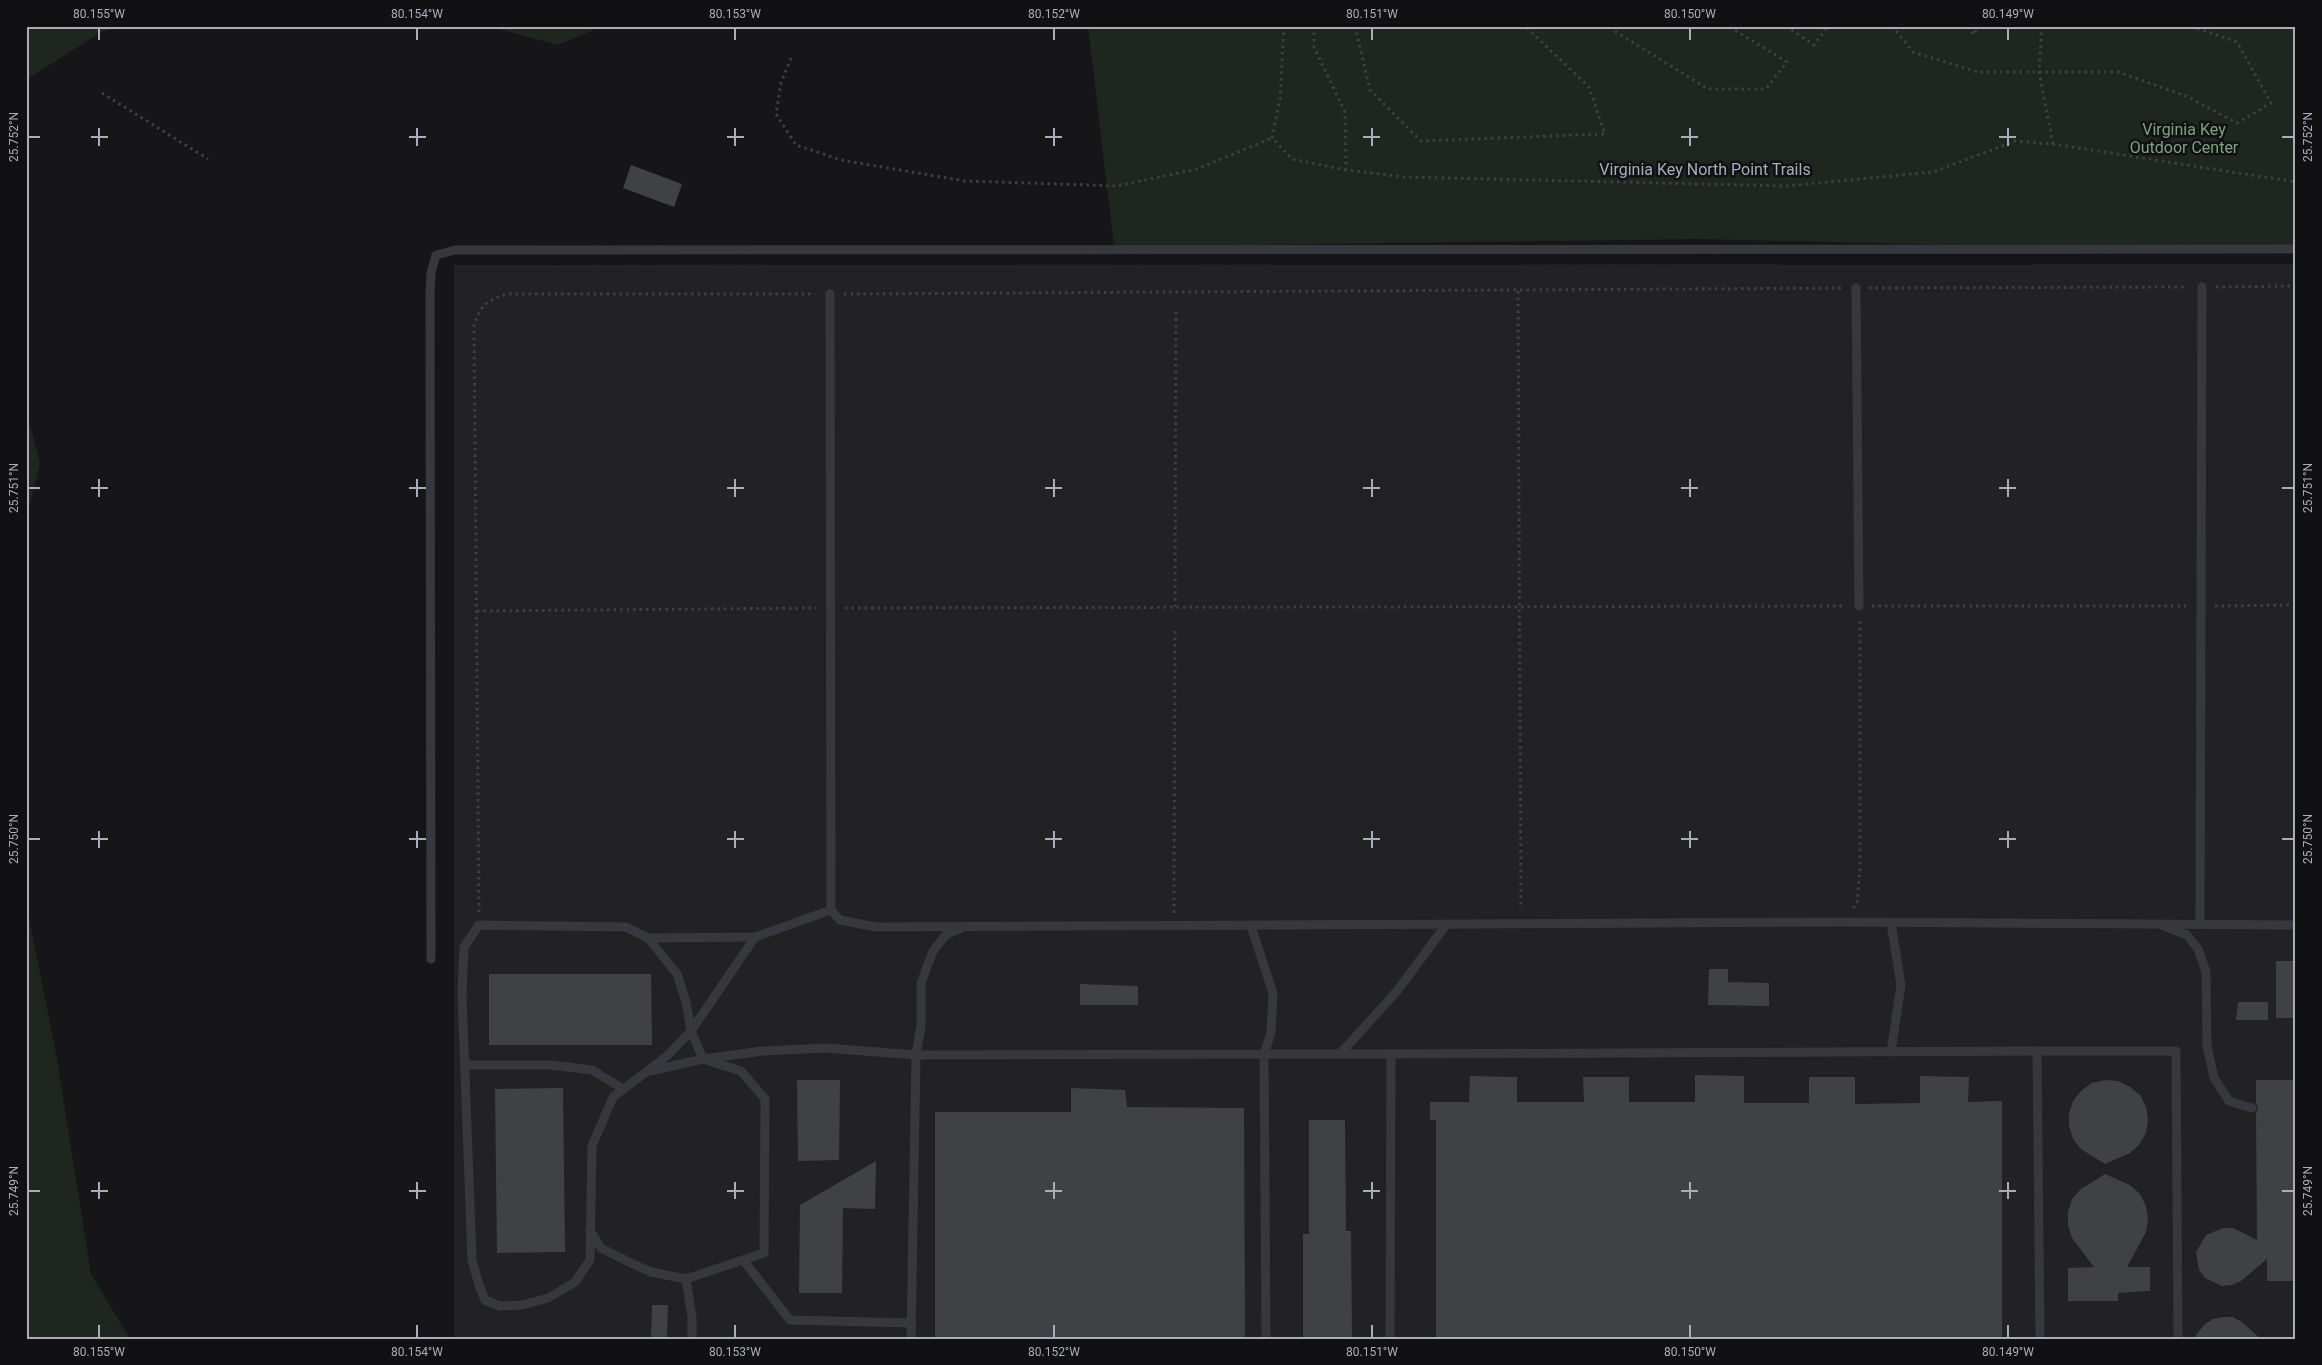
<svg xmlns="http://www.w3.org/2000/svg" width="2322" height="1365" font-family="Roboto,sans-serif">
<rect width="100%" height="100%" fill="#161618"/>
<!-- built -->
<path fill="#222225" d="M 2296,264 L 2296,1339 L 454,1339 L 454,265 Z"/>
<!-- green -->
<g fill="#1e261f">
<path d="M 26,26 L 121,26 L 101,32 L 26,80 Z"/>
<path d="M 487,26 L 603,26 L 558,45 Z"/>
<path d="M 1088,26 L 2296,26 L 2296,253 L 1699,239 L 1114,247 Z"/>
<path d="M 26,410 L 40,463 L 26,521 Z"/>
<path d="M 26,903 L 56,1053 L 91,1274 L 130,1339 L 26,1339 Z"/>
</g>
<!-- building -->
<g fill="#404145">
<path d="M 631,165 L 682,184 L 674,207 L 623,188 Z"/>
<rect x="2276" y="961" width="20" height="57"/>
<path d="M 1709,969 L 1728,969 L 1728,982 L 1769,983 L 1769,1006 L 1708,1005 Z"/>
<path d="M 489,974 L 651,974 L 652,1045 L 489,1045 Z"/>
<path d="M 1080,984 L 1138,986 L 1138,1005 L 1080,1005 Z"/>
<path d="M 2238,1002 L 2268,1002 L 2268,1020 L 2236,1020 Z"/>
<path d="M 1695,1075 L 1744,1076 L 1744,1103 L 1809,1103 L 1809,1077 L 1855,1077 L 1855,1104 L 1920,1103 L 1920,1076 L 1969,1077 L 1968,1102 L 2002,1101 L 2002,1339 L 1436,1339 L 1436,1120 L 1430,1120 L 1430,1102 L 1469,1102 L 1470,1076 L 1517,1077 L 1517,1102 L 1584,1102 L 1583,1077 L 1629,1077 L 1629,1102 L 1695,1102 Z"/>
<path d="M 797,1080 L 840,1080 L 839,1160 L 798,1161 Z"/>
<path d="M 2105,1080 L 2118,1081 L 2130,1087 L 2140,1095 L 2146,1107 L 2148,1120 L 2146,1133 L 2139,1145 L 2130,1153 L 2105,1164 L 2081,1149 L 2073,1139 L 2069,1126 L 2069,1113 L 2073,1101 L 2082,1090 L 2092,1083 Z"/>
<path d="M 2256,1080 L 2296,1080 L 2296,1281 L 2267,1281 L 2267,1259 L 2241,1281 L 2232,1285 L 2222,1286 L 2205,1278 L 2199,1270 L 2196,1252 L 2206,1235 L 2223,1228 L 2233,1228 L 2257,1240 L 2256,1113 L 2258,1107 L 2256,1103 Z"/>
<path d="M 563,1088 L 565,1252 L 497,1253 L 495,1089 Z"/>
<path d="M 1071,1088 L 1125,1090 L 1127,1107 L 1244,1108 L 1245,1339 L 935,1339 L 935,1112 L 1071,1112 Z"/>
<path d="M 1309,1120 L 1345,1120 L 1346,1231 L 1351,1231 L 1352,1339 L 1303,1339 L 1303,1234 L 1309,1234 Z"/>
<path d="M 876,1161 L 875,1209 L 843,1208 L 842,1293 L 799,1293 L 800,1205 Z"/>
<path d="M 2105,1174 L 2130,1185 L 2140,1194 L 2146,1206 L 2148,1219 L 2146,1232 L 2127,1267 L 2150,1267 L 2150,1291 L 2118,1293 L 2118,1301 L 2068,1301 L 2068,1268 L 2094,1267 L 2072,1238 L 2068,1225 L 2068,1212 L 2072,1199 L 2081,1189 Z"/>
<path d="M 652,1305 L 668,1305 L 667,1339 L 651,1339 Z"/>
<path d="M 2223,1317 L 2233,1317 L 2242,1322 L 2261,1339 L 2193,1339 L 2205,1324 L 2213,1319 Z"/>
</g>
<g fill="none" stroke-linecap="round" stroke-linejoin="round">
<!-- path -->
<g stroke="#3d3f44" stroke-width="3" stroke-dasharray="2.5 4" stroke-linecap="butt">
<path d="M 1284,26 L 1280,99 L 1272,138 L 1292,159 L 1346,170"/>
<path d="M 1314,26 L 1314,47 L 1345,112 L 1346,170 L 1404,177 L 1787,186 L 1933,172 L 2015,141 L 2053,144 L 2296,182"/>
<path d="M 1355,26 L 1370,90 L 1421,141 L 1605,134 L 1589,87 L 1525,26"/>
<path d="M 1611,26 L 1616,32 L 1708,89 L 1766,89 L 1787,62 L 1728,26"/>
<path d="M 1786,26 L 1814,45 L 1828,26"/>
<path d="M 1892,26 L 1913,52 L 1978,72 L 2118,72 L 2186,96 L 2237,123 L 2271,103 L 2237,42 L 2190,26"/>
<path d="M 1969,26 L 1974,35 L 1978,26"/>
<path d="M 2042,26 L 2039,72 L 2053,144"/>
<path d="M 791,58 L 781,83 L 776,114 L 796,145 L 841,160 L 965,181 L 1117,186 L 1197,169 L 1272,138"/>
<path d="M 102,93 L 208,159"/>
<path d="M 2216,287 L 2296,286"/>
<path d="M 1869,288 L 2188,287"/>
<path d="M 1518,291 L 1521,909"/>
<path d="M 844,294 L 1843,288"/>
<path d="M 1872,606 L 2186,606"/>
<path d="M 2215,606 L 2296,605"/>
<path d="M 1175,607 L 1176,312"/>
<path d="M 845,608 L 1846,606"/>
<path d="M 477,611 L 816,608"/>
<path d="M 1853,908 L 1857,904 L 1860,867 L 1860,619"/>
<path d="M 479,912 L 474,326 C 481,304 486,301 507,294 L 815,294"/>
<path d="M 1174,913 L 1175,629"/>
</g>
<!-- service -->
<g stroke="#37383d" stroke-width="9">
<path d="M 1856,288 L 1859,606"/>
<path d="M 830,294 L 831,910 L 840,920 L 876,927 L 1842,922 L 2296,925"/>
<path d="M 2200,924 L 2202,287"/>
<path d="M 2164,926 L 2187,935 L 2198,949 L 2206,972 L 2207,1046 L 2214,1078 L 2229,1101 L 2252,1108"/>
<path d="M 648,938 L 755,937"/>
<path d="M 431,959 L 430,295 L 431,273 L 436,255 L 455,250 L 2296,249"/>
<path d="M 1891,1052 L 1901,985 L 1891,923"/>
<path d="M 1340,1054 L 1397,991 L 1446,925"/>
<path d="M 465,1065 L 551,1065 L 592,1070 L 623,1089"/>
<path d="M 646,1072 L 668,1055 L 691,1031 L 686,1002 L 677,974 L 648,938 L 626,927 L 479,925 L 464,947 L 462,994 L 472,1260 L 479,1285 L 485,1300 L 500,1306 L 522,1305 L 548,1298 L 575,1282 L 590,1260 L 592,1146 L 613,1097 L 646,1072 L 703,1059 L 763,1051 L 826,1048 L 916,1055 L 921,1026 L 921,983 L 933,951 L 946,935 L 962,928"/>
<path d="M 590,1230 L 601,1248 L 631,1263 L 651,1272 L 686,1279 L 764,1253 L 765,1099 L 741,1071 L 703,1059 L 691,1031 L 755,937 L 831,910"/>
<path d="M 743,1260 L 790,1320 L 912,1323"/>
<path d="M 686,1279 L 692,1317 L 692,1339"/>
<path d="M 911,1339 L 916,1055 L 1264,1054 L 1271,1033 L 1273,993 L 1251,926"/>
<path d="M 1266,1339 L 1264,1054 L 1391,1054"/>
<path d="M 1390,1339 L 1391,1054 L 2037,1051"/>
<path d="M 2040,1339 L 2037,1051 L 2176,1051 L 2178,1339"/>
</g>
</g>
<!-- ticks -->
<path fill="none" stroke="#a8adb8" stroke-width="2" d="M 99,28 L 99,40M 417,28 L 417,40M 735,28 L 735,40M 1054,28 L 1054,40M 1372,28 L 1372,40M 1690,28 L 1690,40M 2008,28 L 2008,40M 99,128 L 99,146M 417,128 L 417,146M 735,128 L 735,146M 1054,128 L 1054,146M 1372,128 L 1372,146M 1690,128 L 1690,146M 2008,128 L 2008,146M 28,137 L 40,137M 91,137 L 108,137M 409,137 L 426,137M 727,137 L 744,137M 1045,137 L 1062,137M 1363,137 L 1380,137M 1681,137 L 1698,137M 1999,137 L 2016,137M 2282,137 L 2294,137M 99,479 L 99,497M 417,479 L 417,497M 735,479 L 735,497M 1054,479 L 1054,497M 1372,479 L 1372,497M 1690,479 L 1690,497M 2008,479 L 2008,497M 28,488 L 40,488M 91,488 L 108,488M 409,488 L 426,488M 727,488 L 744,488M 1045,488 L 1062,488M 1363,488 L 1380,488M 1681,488 L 1698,488M 1999,488 L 2016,488M 2282,488 L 2294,488M 99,831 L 99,848M 417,831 L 417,848M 735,831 L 735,848M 1054,831 L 1054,848M 1372,831 L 1372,848M 1690,831 L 1690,848M 2008,831 L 2008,848M 28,839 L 40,839M 91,839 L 108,839M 409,839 L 426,839M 727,839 L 744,839M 1045,839 L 1062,839M 1363,839 L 1380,839M 1681,839 L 1698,839M 1999,839 L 2016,839M 2282,839 L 2294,839M 99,1182 L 99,1199M 417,1182 L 417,1199M 735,1182 L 735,1199M 1054,1182 L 1054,1199M 1372,1182 L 1372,1199M 1690,1182 L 1690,1199M 2008,1182 L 2008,1199M 28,1191 L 40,1191M 91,1191 L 108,1191M 409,1191 L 426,1191M 727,1191 L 744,1191M 1045,1191 L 1062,1191M 1363,1191 L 1380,1191M 1681,1191 L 1698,1191M 1999,1191 L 2016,1191M 2282,1191 L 2294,1191M 99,1325 L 99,1338M 417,1325 L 417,1338M 735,1325 L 735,1338M 1054,1325 L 1054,1338M 1372,1325 L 1372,1338M 1690,1325 L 1690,1338M 2008,1325 L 2008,1338"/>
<g text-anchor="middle" stroke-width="5" stroke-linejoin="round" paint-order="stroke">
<!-- park labels -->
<g font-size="16" fill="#7fa381" stroke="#111113">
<text x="2184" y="135">Virginia Key<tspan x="2184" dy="18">Outdoor Center</tspan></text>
</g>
<!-- street labels -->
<g font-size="16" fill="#a8adb8" stroke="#111113">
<text x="1705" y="175">Virginia Key North Point Trails</text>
</g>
</g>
<!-- border -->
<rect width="2322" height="1365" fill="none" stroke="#111113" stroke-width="55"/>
<rect x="28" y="28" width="2266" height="1310" fill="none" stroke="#a8adb8" stroke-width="2"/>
<g font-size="12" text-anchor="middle" fill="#a8adb8">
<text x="99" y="18">80.155°W</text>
<text x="417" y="18">80.154°W</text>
<text x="735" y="18">80.153°W</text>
<text x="1054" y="18">80.152°W</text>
<text x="1372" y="18">80.151°W</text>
<text x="1690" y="18">80.150°W</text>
<text x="2008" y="18">80.149°W</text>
<text transform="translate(14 137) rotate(-90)" y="4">25.752°N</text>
<text transform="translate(2308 137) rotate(-90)" y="4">25.752°N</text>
<text transform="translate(14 488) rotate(-90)" y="4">25.751°N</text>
<text transform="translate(2308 488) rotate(-90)" y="4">25.751°N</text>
<text transform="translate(14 839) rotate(-90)" y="4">25.750°N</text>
<text transform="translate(2308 839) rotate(-90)" y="4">25.750°N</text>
<text transform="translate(14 1191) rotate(-90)" y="4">25.749°N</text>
<text transform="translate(2308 1191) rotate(-90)" y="4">25.749°N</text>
<text x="99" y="1356">80.155°W</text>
<text x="417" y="1356">80.154°W</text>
<text x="735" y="1356">80.153°W</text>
<text x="1054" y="1356">80.152°W</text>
<text x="1372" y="1356">80.151°W</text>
<text x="1690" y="1356">80.150°W</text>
<text x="2008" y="1356">80.149°W</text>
</g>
</svg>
